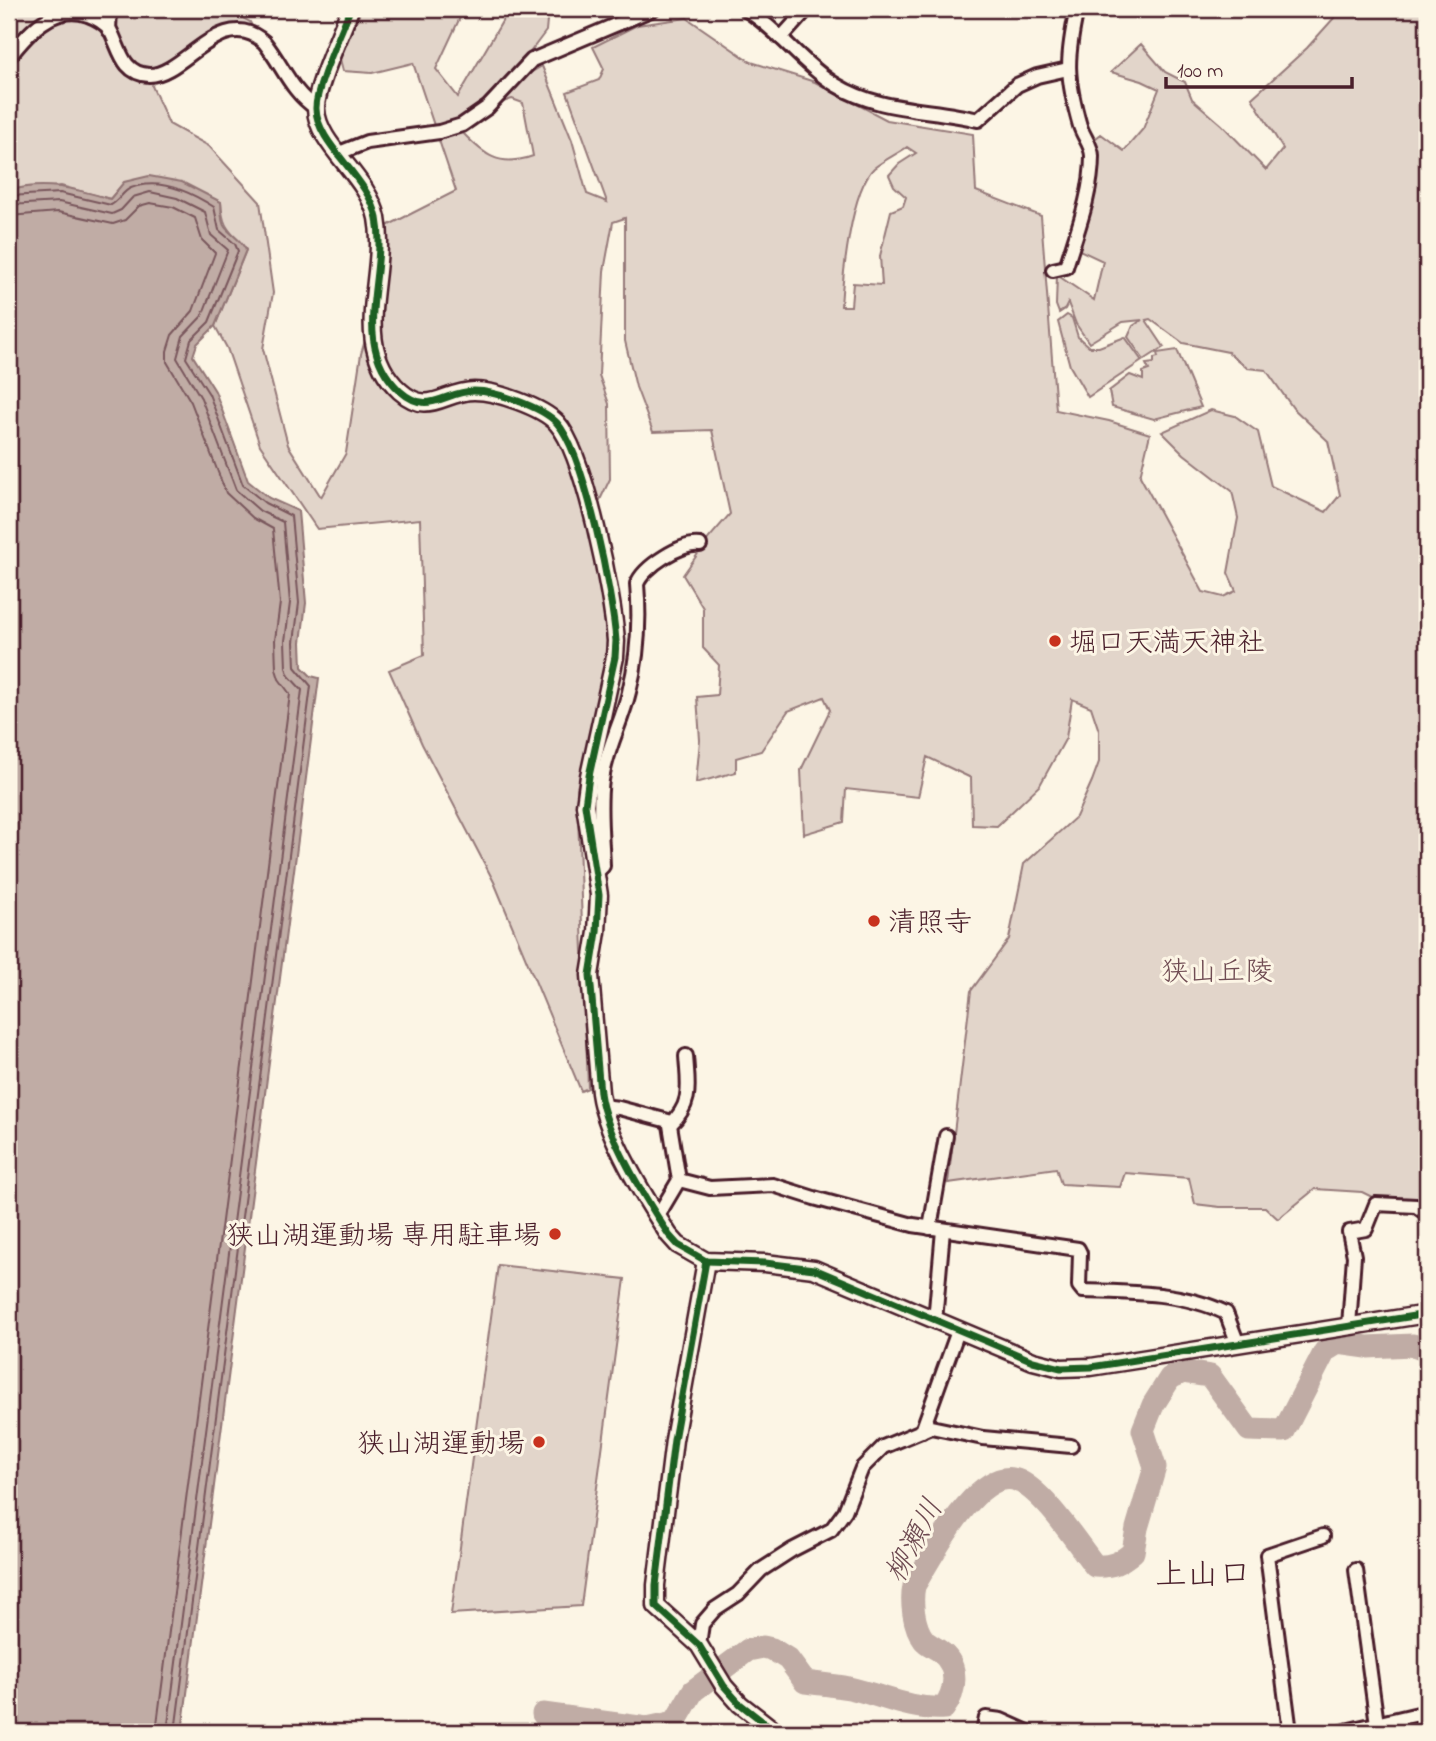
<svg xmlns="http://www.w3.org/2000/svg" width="1436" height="1741" font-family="'Indie Flower','Klee One',sans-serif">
<rect width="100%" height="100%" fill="#fcf5e5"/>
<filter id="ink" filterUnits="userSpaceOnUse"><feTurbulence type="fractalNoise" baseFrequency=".0143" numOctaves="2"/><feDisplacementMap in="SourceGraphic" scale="14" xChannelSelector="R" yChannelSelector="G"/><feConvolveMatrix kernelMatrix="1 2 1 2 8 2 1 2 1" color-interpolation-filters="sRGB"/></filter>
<g filter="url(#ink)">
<!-- green -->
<g fill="#e2d5ca" stroke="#967a7a" stroke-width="2" fill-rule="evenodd">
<path d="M 9,9 L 246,9 L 241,17 L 250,22 L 254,31 L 228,28 L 158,66 L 152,86 L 169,124 L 209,146 L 260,202 L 273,293 L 263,349 L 288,445 L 321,497 L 346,453 L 361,354 L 383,279 L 387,226 L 456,191 L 413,63 L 372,73 L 343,71 L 340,59 L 359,15 L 344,9 L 464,9 L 436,69 L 458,97 L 507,13 L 531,9 L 548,9 L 546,31 L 522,63 L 525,76 L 542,66 L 572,140 L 587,194 L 607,202 L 567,92 L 599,80 L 604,69 L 593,47 L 637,25 L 687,18 L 751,62 L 815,82 L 887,120 L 973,134 L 976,191 L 1041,216 L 1056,410 L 1109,421 L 1150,434 L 1140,476 L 1203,592 L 1223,597 L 1236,591 L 1228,573 L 1238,518 L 1232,491 L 1184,454 L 1162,432 L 1211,410 L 1235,416 L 1258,432 L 1271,486 L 1326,512 L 1340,495 L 1328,441 L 1293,408 L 1266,370 L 1247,368 L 1228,352 L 1183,343 L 1150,319 L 1146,320 L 1164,347 L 1144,360 L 1128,337 L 1133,326 L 1142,320 L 1123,322 L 1089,343 L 1076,324 L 1068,303 L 1065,309 L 1059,313 L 1056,305 L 1057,275 L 1094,300 L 1103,261 L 1075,248 L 1091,142 L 1101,134 L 1124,151 L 1143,129 L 1159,89 L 1142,81 L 1111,72 L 1141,44 L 1165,72 L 1185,82 L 1192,99 L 1222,125 L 1266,170 L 1283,149 L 1252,98 L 1307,48 L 1342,9 L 1427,9 L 1427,1201 L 1376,1199 L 1362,1192 L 1315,1189 L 1278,1219 L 1265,1207 L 1220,1207 L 1195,1204 L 1189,1178 L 1125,1173 L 1120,1187 L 1061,1184 L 1056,1168 L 948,1183 L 971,991 L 1009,939 L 1024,864 L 1076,817 L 1092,781 L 1099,762 L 1099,731 L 1091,707 L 1072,699 L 1066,738 L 1040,785 L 997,826 L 972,825 L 971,778 L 927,757 L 918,797 L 846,789 L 844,822 L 804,834 L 801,770 L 830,710 L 824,697 L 788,711 L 761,751 L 736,758 L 736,772 L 696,783 L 700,740 L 697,697 L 717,695 L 719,665 L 703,648 L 703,608 L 683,575 L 709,538 L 730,514 L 712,430 L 653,432 L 636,387 L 625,341 L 625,218 L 613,222 L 604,271 L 599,375 L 609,404 L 610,479 L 599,502 L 610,586 L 610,660 L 577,788 L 588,1088 L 581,1091 L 494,882 L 422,744 L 389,670 L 424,655 L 420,519 L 317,529 L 260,445 L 227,348 L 215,326 L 246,250 C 230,229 223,231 221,202 L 125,182 L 110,199 L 61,186 L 9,191 ZM 512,99 L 523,103 L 533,156 C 499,168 484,155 462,132 L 476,125 L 503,102 ZM 907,147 L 916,153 L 899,164 L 889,175 L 894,186 L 906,197 L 903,206 L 891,211 L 880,256 L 882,285 L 853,283 L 851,306 L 841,306 C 843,274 851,190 874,168 C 884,160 897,154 907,147 Z"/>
<path d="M 1067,315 L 1072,318 L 1078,337 L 1089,347 L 1099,347 L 1125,337 L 1142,361 L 1088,397 L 1070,366 L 1058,322 Z"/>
<path d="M 1177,350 L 1201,407 L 1154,419 L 1112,407 L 1109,391 L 1130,375 L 1143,380 L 1143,372 L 1149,370 L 1146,364 L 1154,363 L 1154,358 L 1158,357 L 1157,353 Z"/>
<path d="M 498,1265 L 625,1279 L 581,1606 L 451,1614 Z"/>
</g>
<!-- water -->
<path fill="#c0aca5" stroke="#917474" stroke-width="2" d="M 149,176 L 182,182 L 221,202 C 222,210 220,221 225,227 C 233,237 240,238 246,250 L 215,326 L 197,344 L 193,356 L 215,391 L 248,481 L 269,498 L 298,511 L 306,603 L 301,642 L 302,667 L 311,676 L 319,678 L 182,1732 L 9,1732 L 9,191 C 42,180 78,189 110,199 L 124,182 Z"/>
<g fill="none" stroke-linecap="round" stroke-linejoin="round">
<!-- shore -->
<g stroke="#79575c" stroke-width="2">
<path d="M 9,196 L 60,193 L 111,205 C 119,201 123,191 131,188 C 159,177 191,192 214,207 L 219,230 L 235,244 L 238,251 L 209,322 L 191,340 L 186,358 L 209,394 L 243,485 L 265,503 L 291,516 L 299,603 L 294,642 L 295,667 L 311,686 L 175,1732"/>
<path d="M 9,205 L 59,202 L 112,214 L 121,210 L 133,197 L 150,192 L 177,198 L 205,212 L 211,235 L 228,250 L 202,316 L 183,336 L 177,358 L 201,398 L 236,490 L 260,511 L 283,522 L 290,603 L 285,641 L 286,668 L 289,676 L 302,690 L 167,1732"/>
<path d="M 9,216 L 58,212 L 113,224 L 125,220 L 139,206 L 150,203 L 173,207 L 195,218 L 202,240 L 215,253 L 193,311 L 172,335 L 167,351 L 167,362 L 191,402 L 226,493 L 253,518 L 273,529 L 280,603 L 275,640 L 276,669 L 279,679 L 290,694 L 156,1732"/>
</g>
<!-- river -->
<path stroke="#c0aca5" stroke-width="23" d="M 543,1714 L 647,1728 L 675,1722 L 693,1691 L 748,1650 L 763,1647 L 772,1649 L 788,1659 L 805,1682 C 820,1684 834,1685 849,1688 C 881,1695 910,1710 944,1708 C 956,1692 959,1667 942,1653 C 937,1648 928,1645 924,1640 C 913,1626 911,1601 914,1586 C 930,1560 979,1462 1019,1481 C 1046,1494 1076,1542 1095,1566 C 1112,1567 1120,1563 1133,1552 L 1137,1528 L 1155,1467 L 1143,1430 L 1153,1405 L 1170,1378 L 1183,1372 L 1210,1376 L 1249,1430 L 1284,1431 L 1325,1351 L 1338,1343 L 1367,1347 L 1413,1345 L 1427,1350"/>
<!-- minor casing -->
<g stroke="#4a1f2b" stroke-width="18">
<g id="minor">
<path d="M 745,9 C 779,30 802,64 836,85 C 880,112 930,108 978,120 L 1017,85 L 1037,76 L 1068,69"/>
<path d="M 109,30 L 110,9"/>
<path d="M 781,38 L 807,9"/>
<path d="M 9,57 C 28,33 53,3 88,15 C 96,18 105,23 110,30 C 120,48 122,74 149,75 C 183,76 222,4 264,42 C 282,64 291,92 316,108"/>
<path d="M 339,153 L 367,142 L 439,132 L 462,125 L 488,107 L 532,60 L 653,9"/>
<path d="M 1053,270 L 1066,267 C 1077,231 1092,194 1092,156 C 1092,146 1083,136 1080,126 C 1066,77 1066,59 1077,9"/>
<path d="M 595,874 L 603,866 C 602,838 598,808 602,780 C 607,747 622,722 629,692 C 638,657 640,619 637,584 C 643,567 682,542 700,545"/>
<path d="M 602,1106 L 619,1108 L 672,1122"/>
<path d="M 679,1180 L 710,1188 L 773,1185 L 814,1198 L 913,1225 L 1078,1249 L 1080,1253 L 1079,1286 L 1083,1291 C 1130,1292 1183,1292 1226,1313 L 1238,1344"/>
<path d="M 657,1217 L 679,1180 L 670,1125 C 693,1103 688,1086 686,1056"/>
<path d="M 930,1228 L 946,1136"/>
<path d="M 935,1321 L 943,1230"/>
<path d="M 1349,1326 L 1354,1256 L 1349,1232 L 1366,1229 L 1376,1204 L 1416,1206 L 1427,1214"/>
<path d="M 922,1431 L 958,1331"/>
<path d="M 1356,1570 L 1377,1724"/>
<path d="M 699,1645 L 702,1624 L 715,1609 L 738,1594 L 761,1570 L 792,1550 L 831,1530 L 845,1511 L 862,1468 L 883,1447 L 931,1427 L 983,1438 L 1071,1446"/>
<path d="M 983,1732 L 986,1718 L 1001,1720 L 1028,1732"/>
<path d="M 1290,1732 L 1267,1555 L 1323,1536"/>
<path d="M 1341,1732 L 1427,1712"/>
</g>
</g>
<!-- tertiary casing -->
<g stroke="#4a1f2b" stroke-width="21">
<g id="tertiary">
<path d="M 350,9 C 342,32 315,88 316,109 C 317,145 368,176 377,218 C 388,276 348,343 400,391 C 429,417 444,391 474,391 C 496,391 542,407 557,423 C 585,454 613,597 616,641 L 615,657 L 589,776 L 585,805 L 599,895 L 597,932 L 590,975 L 600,1093 C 606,1136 645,1198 669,1235 L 678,1245 L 706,1261 L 765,1263 L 814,1269 L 1033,1361 L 1061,1368 L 1091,1367 L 1427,1314"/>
<path d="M 706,1261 L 674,1440 L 656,1585 L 656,1606 L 699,1645 L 724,1686 L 740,1704 L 776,1732"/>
</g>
</g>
<!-- minor -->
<use href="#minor" stroke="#fcf5e5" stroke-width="12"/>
<!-- tertiary -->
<use href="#tertiary" stroke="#fcf5e5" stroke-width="16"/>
<!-- cycleway casing -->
<g stroke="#fcf5e5" stroke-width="11">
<g id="cycleway">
<path d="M 350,9 C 342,32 315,88 316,109 C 317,145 368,176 377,218 C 388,276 348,343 400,391 C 429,417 444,391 474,391 C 496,391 542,407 557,423 C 585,454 613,597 616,641 L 615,657 L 589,776 L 585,805 L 599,895 L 597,932 L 590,975 L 600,1093 C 606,1136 645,1198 669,1235 L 678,1245 L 706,1261 L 765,1263 L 814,1269 L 1033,1361 L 1061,1368 L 1091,1367 L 1427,1314"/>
<path d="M 706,1261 L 674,1440 L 656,1585 L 656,1606 L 699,1645 L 724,1686 L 740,1704 L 776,1732"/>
</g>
</g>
<!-- cycleway -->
<use href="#cycleway" stroke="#1b5e20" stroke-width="7"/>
</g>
</g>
<!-- markers -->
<g fill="#c8321e" stroke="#fcf5e5" stroke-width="2.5">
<circle cx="1055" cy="641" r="7"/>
<circle cx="874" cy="921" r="7"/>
<circle cx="555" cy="1234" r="7"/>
<circle cx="539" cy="1442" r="7"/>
</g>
<g text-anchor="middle" stroke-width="6" stroke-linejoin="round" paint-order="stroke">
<!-- poi labels -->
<g font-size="28" fill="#4a1f2b" stroke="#fcf5e5" text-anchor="start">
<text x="1069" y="651">堀口天満天神社</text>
<text x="888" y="931">清照寺</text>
<text x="541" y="1244" text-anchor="end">狭山湖運動場 専用駐車場</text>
<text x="525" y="1452" text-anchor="end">狭山湖運動場</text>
</g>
<!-- park labels -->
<g font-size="28" fill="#704c53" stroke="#fcf5e5">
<text x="1217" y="980">狭山丘陵</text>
</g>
<!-- water labels -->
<g font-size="30" font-style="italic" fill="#6d4950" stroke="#fcf5e5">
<text transform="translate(913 1540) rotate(-62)" y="10">柳瀬川</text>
</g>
<!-- quarter labels -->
<g font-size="32" fill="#4a1f2b" stroke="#fcf5e5">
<text x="1203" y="1584">上山口</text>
</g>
</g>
<!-- margin -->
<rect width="1436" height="1741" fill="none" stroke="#fcf5e5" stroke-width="35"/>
<rect x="18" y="18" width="1401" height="1706" fill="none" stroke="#4a1f2b" stroke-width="2.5" filter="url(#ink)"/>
<!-- scale -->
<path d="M1166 77v10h186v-10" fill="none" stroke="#4a1f2b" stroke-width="3.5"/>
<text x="1177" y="77" font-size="21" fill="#4a1f2b" stroke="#fcf5e5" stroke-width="5" paint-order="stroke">100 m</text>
</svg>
